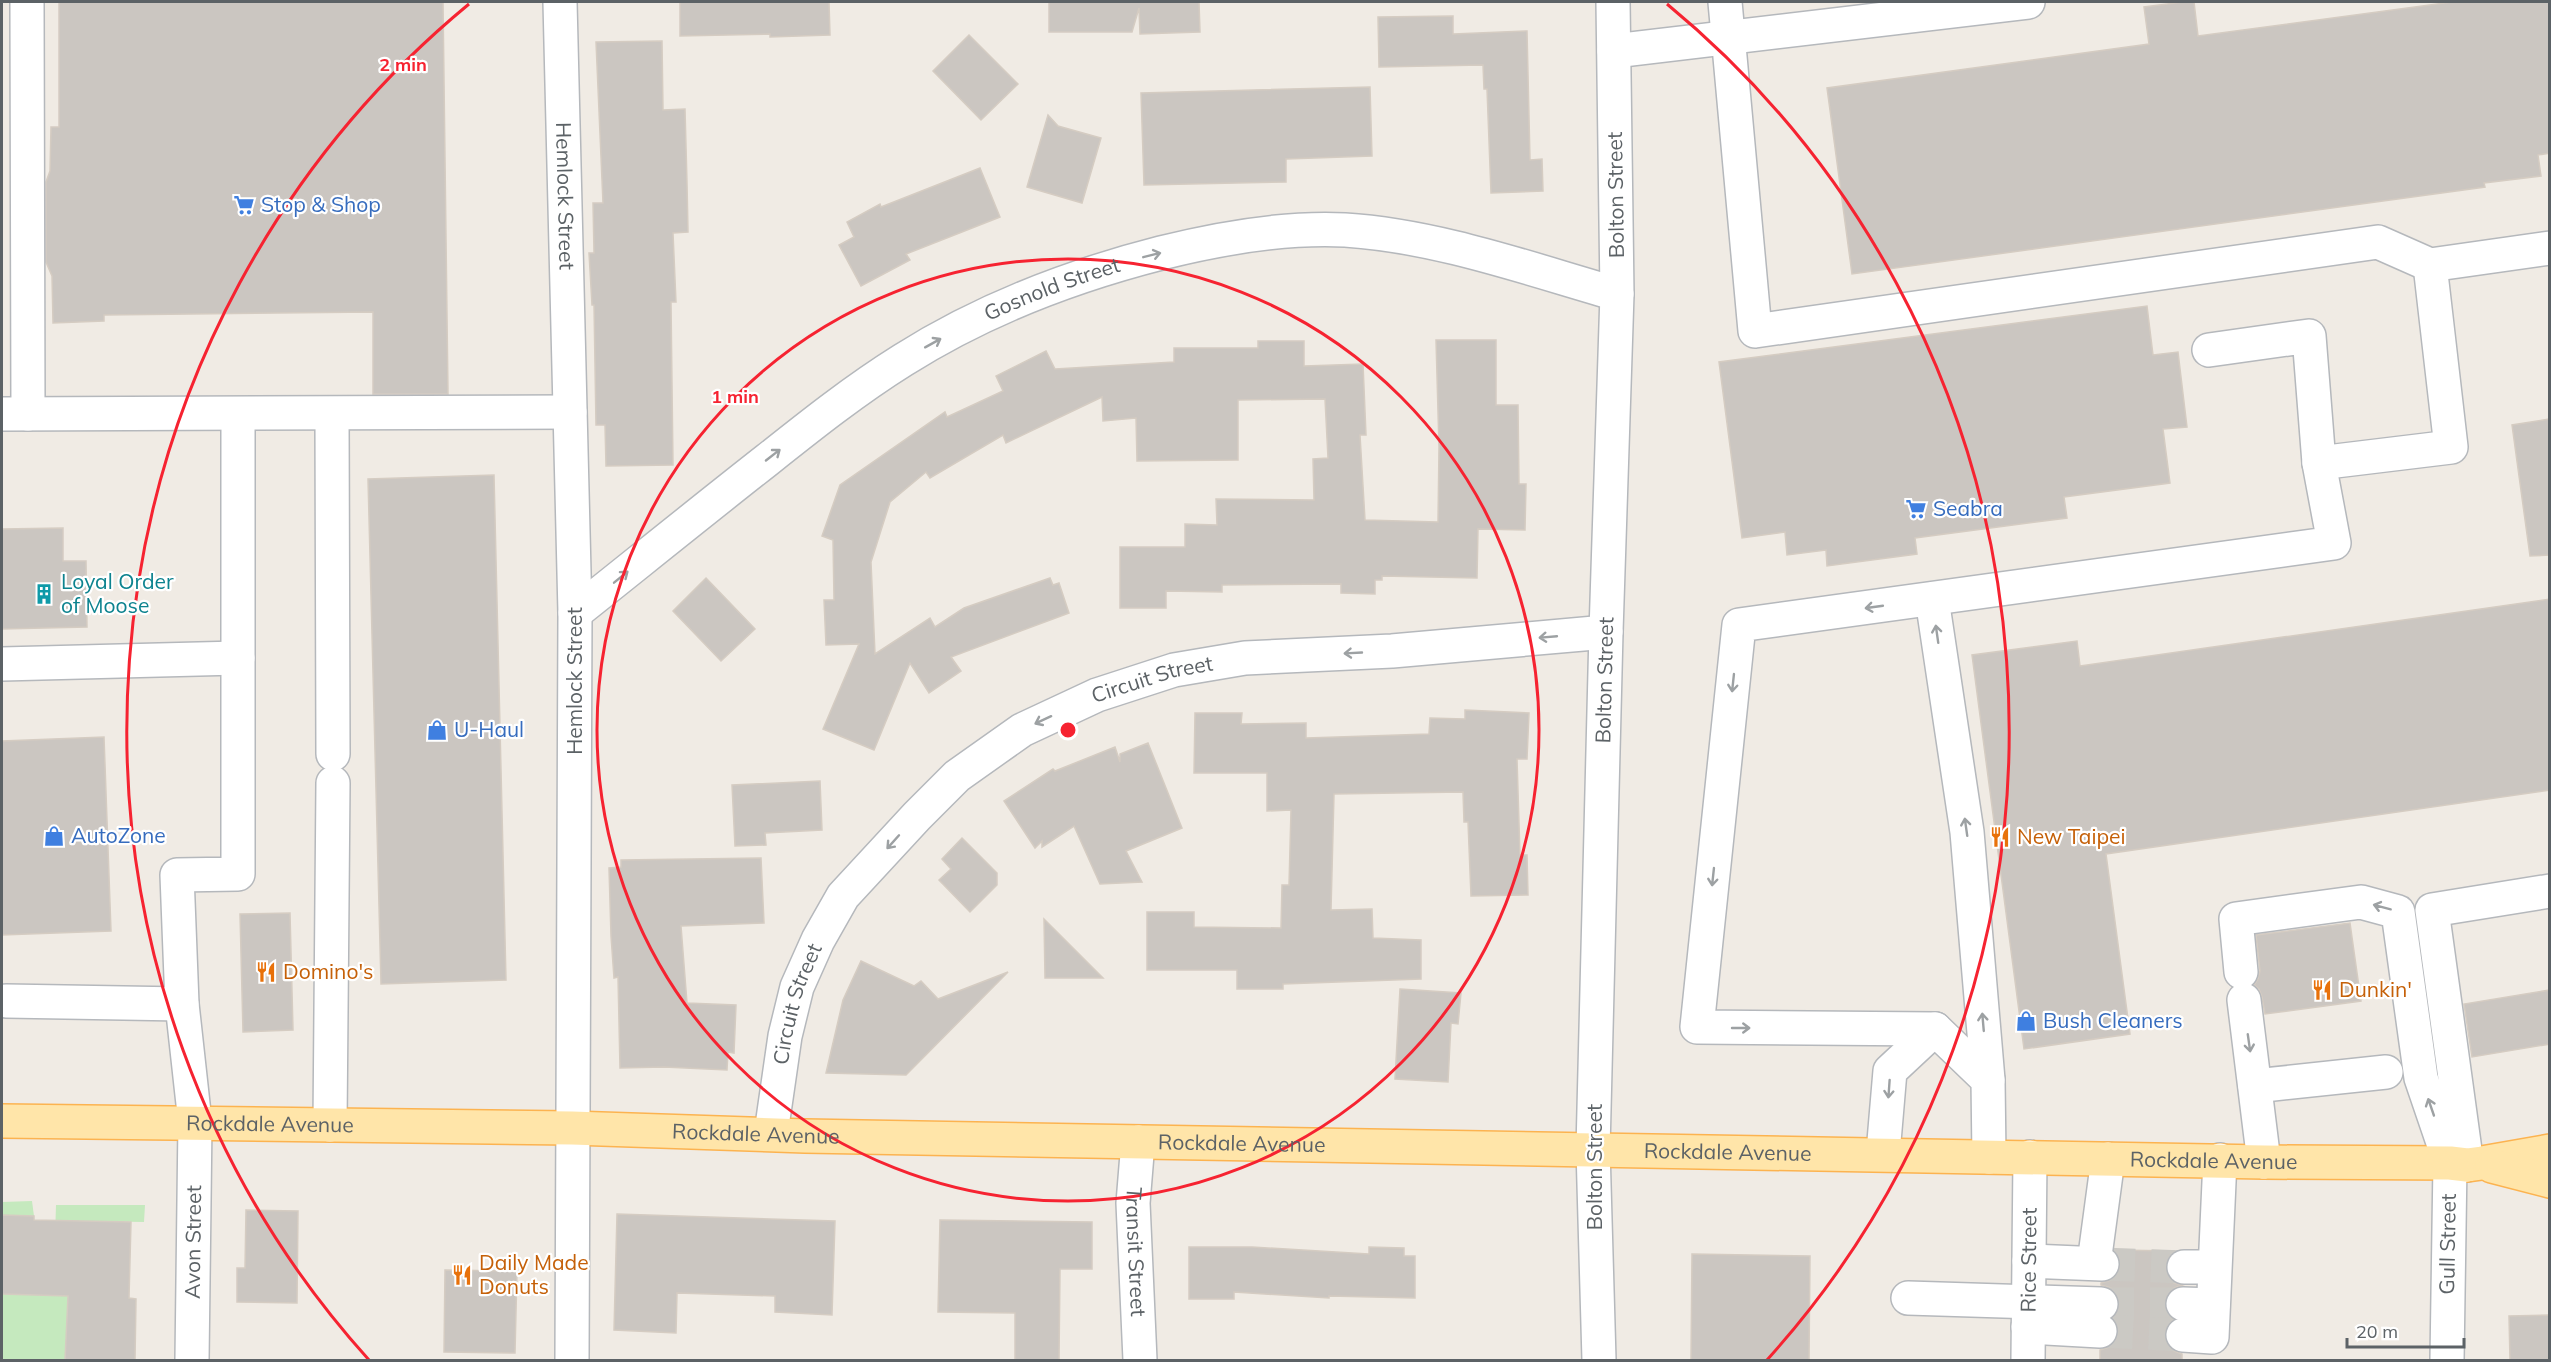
<svg xmlns="http://www.w3.org/2000/svg" width="2551" height="1362" font-family="Mulish,sans-serif">
<rect width="100%" height="100%" fill="#f0ebe4"/>
<!-- green -->
<g fill="#c5e9be">
<path d="M 32,1201 L 34,1216 L 2,1215 L 2,1202 Z"/>
<path d="M 56,1205 L 145,1205 L 144,1222 L 79,1221 L 77,1329 L 66,1344 L 65,1360 L 2,1360 L 2,1294 L 32,1295 L 55,1238 Z"/>
</g>
<!-- building -->
<g fill="#cbc6c1" stroke="#d5ccc2" stroke-width="1.5">
<path d="M 59,2 L 443,2 L 448,394 L 373,394 L 373,312 L 104,315 L 104,321 L 53,323 L 52,276 L 46,262 L 46,182 L 50,171 L 51,127 L 59,127 Z"/>
<path d="M 680,2 L 829,2 L 830,35 L 770,37 L 770,34 L 680,36 Z"/>
<path d="M 1049,2 L 1199,2 L 1200,32 L 1140,34 L 1139,8 L 1132,32 L 1049,32 Z"/>
<path d="M 2183,2 L 2194,2 L 2198,36 L 2452,2 L 2550,2 L 2550,153 L 2538,155 L 2541,176 L 2484,183 L 2485,187 L 1852,274 L 1827,88 L 2149,44 L 2144,7 Z"/>
<path d="M 1453,16 L 1453,34 L 1527,31 L 1530,160 L 1542,159 L 1543,191 L 1491,193 L 1487,89 L 1484,89 L 1483,65 L 1379,67 L 1378,17 Z"/>
<path d="M 969,35 L 1018,84 L 981,120 L 933,71 Z"/>
<path d="M 662,41 L 663,110 L 685,109 L 687,183 L 688,232 L 673,233 L 676,302 L 671,302 L 673,465 L 606,466 L 605,425 L 596,425 L 594,305 L 592,305 L 589,253 L 594,253 L 593,203 L 603,203 L 596,42 Z"/>
<path d="M 1370,87 L 1372,156 L 1286,159 L 1286,182 L 1144,185 L 1141,93 Z"/>
<path d="M 1048,115 L 1058,126 L 1101,138 L 1082,203 L 1027,187 Z"/>
<path d="M 980,168 L 1000,217 L 906,254 L 910,260 L 861,286 L 839,245 L 854,237 L 847,222 L 880,204 L 881,207 Z"/>
<path d="M 2147,306 L 2153,355 L 2178,352 L 2187,427 L 2163,429 L 2170,483 L 2064,497 L 2067,518 L 1915,538 L 1917,554 L 1827,566 L 1826,550 L 1787,555 L 1785,532 L 1742,538 L 1719,362 Z"/>
<path d="M 1436,340 L 1496,340 L 1496,405 L 1518,405 L 1519,484 L 1526,484 L 1525,530 L 1478,529 L 1477,578 L 1382,576 L 1382,580 L 1375,580 L 1375,594 L 1341,593 L 1341,584 L 1222,585 L 1222,592 L 1166,591 L 1166,608 L 1120,608 L 1120,547 L 1185,547 L 1185,524 L 1217,525 L 1216,499 L 1314,500 L 1313,459 L 1328,458 L 1325,399 L 1238,400 L 1238,460 L 1137,461 L 1136,418 L 1103,421 L 1102,397 L 1006,443 L 1003,435 L 930,478 L 926,472 L 890,502 L 871,562 L 875,654 L 930,618 L 935,627 L 964,608 L 1050,578 L 1053,585 L 1059,583 L 1069,613 L 951,657 L 961,671 L 929,693 L 910,663 L 874,750 L 823,729 L 859,644 L 826,645 L 824,600 L 834,600 L 833,540 L 822,536 L 840,485 L 945,412 L 947,417 L 1003,391 L 996,376 L 1046,351 L 1055,369 L 1174,362 L 1174,348 L 1258,348 L 1258,341 L 1304,341 L 1304,366 L 1363,364 L 1366,435 L 1360,435 L 1365,520 L 1438,522 L 1439,447 Z"/>
<path d="M 2550,419 L 2550,555 L 2530,556 L 2512,425 Z"/>
<path d="M 494,475 L 506,980 L 381,984 L 368,479 Z"/>
<path d="M 63,528 L 63,561 L 86,561 L 87,627 L 2,629 L 2,529 Z"/>
<path d="M 706,578 L 755,629 L 721,661 L 673,611 Z"/>
<path d="M 2550,599 L 2550,790 L 2106,854 L 2130,1034 L 2024,1049 L 1972,655 L 2077,641 L 2080,666 Z"/>
<path d="M 1465,710 L 1529,713 L 1527,759 L 1517,759 L 1520,855 L 1527,855 L 1528,895 L 1471,896 L 1468,822 L 1464,822 L 1463,792 L 1334,794 L 1331,910 L 1372,909 L 1373,938 L 1421,940 L 1421,979 L 1283,984 L 1283,989 L 1237,989 L 1237,970 L 1147,970 L 1147,912 L 1194,912 L 1194,927 L 1281,928 L 1282,885 L 1289,885 L 1291,810 L 1267,811 L 1267,773 L 1194,773 L 1195,713 L 1242,713 L 1241,724 L 1306,723 L 1306,738 L 1429,734 L 1430,718 L 1465,719 Z"/>
<path d="M 104,737 L 111,931 L 2,935 L 2,741 Z"/>
<path d="M 1148,743 L 1182,828 L 1126,851 L 1142,882 L 1100,884 L 1074,826 L 1042,847 L 1042,841 L 1035,848 L 1004,801 L 1053,769 L 1055,771 L 1115,747 L 1120,762 L 1120,754 Z"/>
<path d="M 820,781 L 822,830 L 765,833 L 766,845 L 735,846 L 732,785 Z"/>
<path d="M 962,838 L 997,873 L 997,885 L 970,912 L 939,880 L 951,869 L 942,859 Z"/>
<path d="M 761,858 L 764,923 L 681,926 L 687,1003 L 736,1005 L 734,1053 L 728,1052 L 727,1070 L 664,1067 L 620,1068 L 618,977 L 614,978 L 611,936 L 609,868 L 621,867 L 621,860 Z"/>
<path d="M 290,913 L 293,1030 L 243,1032 L 240,914 Z"/>
<path d="M 1044,919 L 1103,978 L 1045,978 Z"/>
<path d="M 2350,923 L 2361,1001 L 2265,1014 L 2262,997 L 2259,989 L 2254,985 L 2258,979 L 2260,971 L 2256,935 Z"/>
<path d="M 861,961 L 914,986 L 921,981 L 938,999 L 1008,972 L 906,1075 L 826,1073 L 843,1000 Z"/>
<path d="M 1400,989 L 1461,993 L 1458,1024 L 1451,1023 L 1448,1082 L 1395,1079 Z"/>
<path d="M 2550,990 L 2550,1044 L 2472,1057 L 2464,1004 Z"/>
<path d="M 246,1210 L 298,1211 L 297,1303 L 237,1302 L 237,1268 L 245,1268 Z"/>
<path d="M 617,1214 L 835,1221 L 832,1315 L 775,1312 L 775,1296 L 677,1293 L 676,1333 L 614,1330 Z"/>
<path d="M 2,1215 L 34,1216 L 34,1220 L 131,1222 L 129,1298 L 136,1299 L 135,1360 L 65,1360 L 68,1296 L 2,1294 Z"/>
<path d="M 940,1220 L 1092,1222 L 1092,1269 L 1060,1269 L 1059,1360 L 1015,1360 L 1015,1313 L 938,1312 Z"/>
<path d="M 1189,1247 L 1252,1247 L 1369,1254 L 1369,1247 L 1404,1248 L 1404,1256 L 1415,1256 L 1415,1298 L 1329,1296 L 1329,1298 L 1234,1292 L 1234,1299 L 1189,1299 Z"/>
<path d="M 2115,1250 L 2174,1251 L 2168,1258 L 2165,1268 L 2168,1277 L 2174,1283 L 2183,1285 L 2174,1288 L 2167,1295 L 2164,1303 L 2166,1312 L 2173,1320 L 2167,1325 L 2164,1334 L 2166,1344 L 2172,1350 L 2182,1354 L 2182,1360 L 2100,1360 L 2100,1350 L 2109,1347 L 2115,1342 L 2119,1333 L 2117,1323 L 2113,1318 L 2120,1305 L 2118,1296 L 2111,1288 L 2101,1285 L 2101,1283 L 2111,1280 L 2118,1274 L 2121,1264 Z"/>
<path d="M 1692,1254 L 1810,1256 L 1809,1360 L 1691,1360 Z"/>
<path d="M 445,1270 L 517,1271 L 515,1353 L 444,1352 Z"/>
<path d="M 2550,1315 L 2550,1360 L 2510,1360 L 2509,1316 Z"/>
</g>
<g fill="none" stroke-linecap="round" stroke-linejoin="round">
<!-- minor-tunnel -->
<g stroke="#cbc9c4" stroke-width="33" stroke-dasharray="33 16" stroke-linecap="butt">
<path d="M 2102,1264 L 2184,1267"/>
<path d="M 2101,1304 L 2183,1304"/>
<path d="M 2100,1331 L 2183,1335"/>
</g>
<!-- minor casing -->
<g stroke="#b5b8bc" stroke-width="36">
<g id="minor">
<path d="M 27,2 L 28,414"/>
<path id="s1" d="M 560,2 L 575,613 L 572,1360"/>
<path d="M 1725,2 L 1755,331 L 2378,242 L 2430,265 L 2550,248"/>
<path d="M 1614,51 L 2028,2"/>
<path d="M 2209,350 L 2309,336 L 2319,463"/>
<path d="M 2,414 L 570,412"/>
<path d="M 332,414 L 333,754"/>
<path d="M 1932,599 L 1967,832 L 1988,1080"/>
<path id="s2" d="M 575,613 C 639,562 702,511 767,460 C 811,425 855,390 903,360 C 982,310 1071,276 1161,253 C 1217,239 1287,227 1345,230 C 1438,236 1529,269 1617,294"/>
<path d="M 2,664 L 238,658"/>
<path d="M 2241,972 L 2236,919 L 2361,902 L 2398,912 L 2421,1078 L 2450,1163 L 2447,1360"/>
<path d="M 2244,1000 L 2264,1162"/>
<path d="M 6,1001 L 182,1004"/>
<path d="M 2255,1086 L 2386,1072"/>
<path d="M 330,1125 L 333,783"/>
<path id="s3" d="M 771,1133 L 785,1036 L 797,987 L 818,940 L 843,896 L 917,816 L 957,776 L 1022,730 L 1097,695 L 1174,670 L 1245,658 L 1392,651 L 1606,632"/>
<path id="s4" d="M 1138,1142 L 1133,1203 L 1140,1360"/>
<path d="M 1883,1153 L 1890,1071 L 1935,1029"/>
<path d="M 1989,1157 L 1988,1080 L 1935,1029 L 1697,1027 L 1739,625 L 2334,543 L 2319,463 L 2451,447 L 2430,265"/>
<path d="M 2467,1165 L 2432,910 L 2550,891"/>
<path d="M 2029,1261 L 2102,1264"/>
<path d="M 2094,1263 L 2108,1159"/>
<path d="M 2184,1267 L 2214,1267"/>
<path d="M 1908,1298 L 2101,1304"/>
<path d="M 2183,1304 L 2213,1305"/>
<path d="M 2028,1327 L 2100,1331"/>
<path d="M 2183,1335 L 2212,1337 L 2220,1160"/>
<path id="s5" d="M 192,1360 L 195,1122 L 182,1004 L 177,875 L 238,874 L 238,414"/>
<path id="s6" d="M 1599,1360 L 1593,1149 L 1606,632 L 1617,294 L 1613,2"/>
<path id="s7" d="M 2028,1360 L 2030,1157"/>
</g>
</g>
<!-- major casing -->
<g stroke="#fcb350" stroke-width="36">
<g id="major">
<path id="s8" d="M 2,1121 L 572,1128 L 805,1136 L 2264,1162 L 2450,1163 L 2467,1165 L 2482,1163 L 2550,1151"/>
<path d="M 2492,1166 L 2550,1181"/>
</g>
</g>
<!-- minor -->
<use href="#minor" stroke="#fff" stroke-width="33"/>
<!-- major -->
<use href="#major" stroke="#ffe5a9" stroke-width="33"/>
</g>
<!-- one-way arrows -->
<defs><path id="oneway-shaft" d="M-6 0H5M1.5-3L5.5 0L1.5 3" fill="none" stroke-width="1.6" stroke-linecap="round" stroke-linejoin="round" transform="scale(1.5)"/></defs>
<g stroke="#9da1a3">
<use href="#oneway-shaft" transform="translate(1152 255) rotate(-14)"/>
<use href="#oneway-shaft" transform="translate(933 343) rotate(-29)"/>
<use href="#oneway-shaft" transform="translate(773 455) rotate(-38)"/>
<use href="#oneway-shaft" transform="translate(621 577) rotate(-39)"/>
<use href="#oneway-shaft" transform="translate(1874 607) rotate(172)"/>
<use href="#oneway-shaft" transform="translate(1937 634) rotate(-98)"/>
<use href="#oneway-shaft" transform="translate(1548 637) rotate(175)"/>
<use href="#oneway-shaft" transform="translate(1353 653) rotate(177)"/>
<use href="#oneway-shaft" transform="translate(1733 683) rotate(96)"/>
<use href="#oneway-shaft" transform="translate(1043 720) rotate(155)"/>
<use href="#oneway-shaft" transform="translate(1966 827) rotate(-98)"/>
<use href="#oneway-shaft" transform="translate(893 842) rotate(132)"/>
<use href="#oneway-shaft" transform="translate(1713 877) rotate(96)"/>
<use href="#oneway-shaft" transform="translate(2382 907) rotate(-165)"/>
<use href="#oneway-shaft" transform="translate(1983 1022) rotate(-95)"/>
<use href="#oneway-shaft" transform="translate(1741 1028)"/>
<use href="#oneway-shaft" transform="translate(2249 1043) rotate(82)"/>
<use href="#oneway-shaft" transform="translate(1889 1089) rotate(94)"/>
<use href="#oneway-shaft" transform="translate(2431 1107) rotate(-109)"/>
</g>
<!-- distance rings -->
<g fill="none" stroke="#f62331" stroke-width="3">
<circle cx="1068" cy="730" r="471"/>
<path d="M369 1360A941 941 0 0 1 469 4M1667 4A941 941 0 0 1 1767 1360"/>
</g>
<!-- icons -->
<defs>
<g id="supermarket-bare" transform="scale(1.62)"><path d="M-6-5.5h2.5l.6 2H6L4.5 2H-2.5L-4.4-4H-6ZM-1.5 3.2a1.3 1.3 0 1 0 .1 0ZM3 3.2a1.3 1.3 0 1 0 .1 0Z" fill="#3f7fe0" stroke="#fff" stroke-width="2.5" paint-order="stroke"/></g>
<g id="building-bare" transform="scale(1.62)"><path d="M-4-6H4V6H1V3H-1V6H-4ZM-2.5-4.3h1.7v1.8h-1.7ZM.8-4.3h1.7v1.8H.8ZM-2.5-1h1.7V.8h-1.7ZM.8-1h1.7V.8H.8Z" fill="#0f9aa8" stroke="#fff" stroke-width="2.5" paint-order="stroke"/></g>
<g id="shop-bare" transform="scale(1.62)"><path d="M-5-2.5h2.3a2.7 3.5 0 0 1 5.4 0H5L5.5 6h-11ZM-1.5-2.5h3a1.5 2.3 0 0 0-3 0Z" fill="#3f7fe0" stroke="#fff" stroke-width="2.5" paint-order="stroke"/></g>
<g id="restaurant-bare" transform="scale(1.62)"><path d="M-5-6h1v4h1v-4h1v4h1v-4h1v5L-1.5 .5V6h-2V.5L-5-1ZM5-6V6H3V1.5H1.5Q1.5-4 5-6Z" fill="#e8710a" stroke="#fff" stroke-width="2.5" paint-order="stroke"/></g>
</defs>
<g fill-rule="evenodd">
<use href="#supermarket-bare" x="244" y="205"/>
<use href="#supermarket-bare" x="1916" y="509"/>
<use href="#building-bare" x="44" y="594"/>
<use href="#shop-bare" x="437" y="730"/>
<use href="#shop-bare" x="54" y="836"/>
<use href="#restaurant-bare" x="2000" y="837"/>
<use href="#restaurant-bare" x="266" y="972"/>
<use href="#restaurant-bare" x="2322" y="990"/>
<use href="#shop-bare" x="2026" y="1021"/>
<use href="#restaurant-bare" x="462" y="1275"/>
</g>
<g text-anchor="middle" stroke-width="4.5" stroke-linejoin="round" paint-order="stroke">
<!-- street labels -->
<g font-size="21" fill="#5c6266" stroke="#fff">
<text dy="7" stroke="none"><textPath href="#s1" startOffset="194">Hemlock Street</textPath></text>
<text transform="translate(1616 195) rotate(-91)" y="7">Bolton Street</text>
<text dy="7" stroke="none"><textPath href="#s2" startOffset="580">Gosnold Street</textPath></text>
<text transform="translate(575 681) rotate(-90)" y="7">Hemlock Street</text>
<text dy="7" stroke="none"><textPath href="#s3" startOffset="636">Circuit Street</textPath></text>
<text dy="7" stroke="none"><textPath href="#s6" startOffset="680">Bolton Street</textPath></text>
<text dy="7" stroke="none"><textPath href="#s3" startOffset="132">Circuit Street</textPath></text>
<text dy="7" stroke="none"><textPath href="#s8" startOffset="268">Rockdale Avenue</textPath></text>
<text dy="7" stroke="none"><textPath href="#s8" startOffset="754">Rockdale Avenue</textPath></text>
<text dy="7" stroke="none"><textPath href="#s8" startOffset="1240">Rockdale Avenue</textPath></text>
<text dy="7" stroke="none"><textPath href="#s8" startOffset="1726">Rockdale Avenue</textPath></text>
<text dy="7" stroke="none"><textPath href="#s8" startOffset="2212">Rockdale Avenue</textPath></text>
<text transform="translate(1595 1167) rotate(-90)" y="7">Bolton Street</text>
<text dy="7" stroke="none"><textPath href="#s5" startOffset="118">Avon Street</textPath></text>
<text transform="translate(2448 1244) rotate(-89)" y="7">Gull Street</text>
<text dy="7" stroke="none"><textPath href="#s4" startOffset="110">Transit Street</textPath></text>
<text dy="7" stroke="none"><textPath href="#s7" startOffset="100">Rice Street</textPath></text>
</g>
<!-- shop labels -->
<g font-size="21" fill="#366cbe" stroke="#fff" text-anchor="start">
<text x="261" y="212">Stop &amp; Shop</text>
<text x="1933" y="516">Seabra</text>
<text x="454" y="737">U-Haul</text>
<text x="71" y="843">AutoZone</text>
<text x="2043" y="1028">Bush Cleaners</text>
</g>
<!-- culture labels -->
<g font-size="21" fill="#0d838f" stroke="#fff" text-anchor="start">
<text x="61" y="589">Loyal Order<tspan x="61" dy="24">of Moose</tspan></text>
</g>
<!-- food labels -->
<g font-size="21" fill="#c56008" stroke="#fff" text-anchor="start">
<text x="2017" y="844">New Taipei</text>
<text x="283" y="979">Domino's</text>
<text x="2339" y="997">Dunkin'</text>
<text x="479" y="1270">Daily Made<tspan x="479" dy="24">Donuts</tspan></text>
</g>
</g>
<circle cx="1068" cy="730" r="9" fill="#f62331" stroke="#fff" stroke-width="3"/>
<g font-size="18" text-anchor="middle" font-weight="bold" fill="#f62331" stroke="#fff" stroke-width="4.5" stroke-linejoin="round" paint-order="stroke">
<text x="403" y="71">2 min</text>
<text x="735" y="403">1 min</text>
</g>
<!-- border -->
<rect width="2551" height="1362" fill="none" stroke="#5c6266" stroke-width="6"/>
<!-- scale -->
<path d="M2347 1338v9h117v-9" fill="none" stroke="#5c6266" stroke-width="3"/>
<text x="2356" y="1338" font-size="18" fill="#5c6266" stroke="#ffffff" stroke-width="4.5" paint-order="stroke">20 m</text>
</svg>
